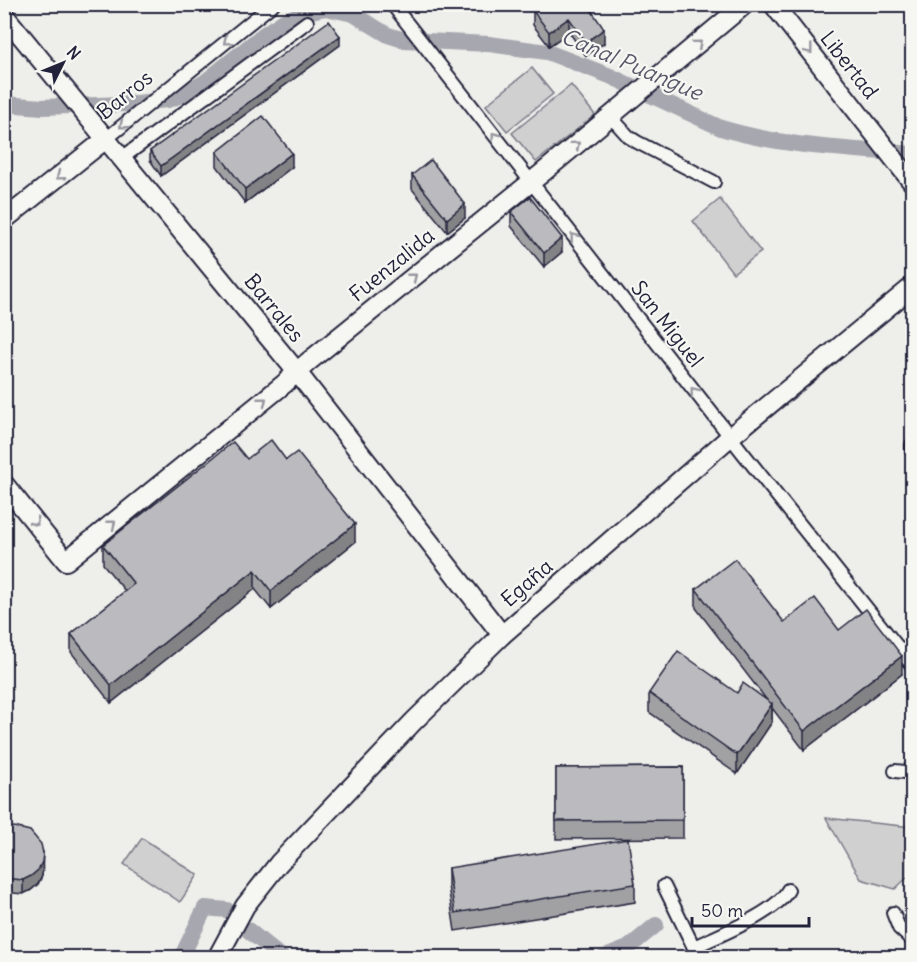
<svg xmlns="http://www.w3.org/2000/svg" width="917" height="962" font-family="Delius,sans-serif">
<rect width="100%" height="100%" fill="#eeeeeb"/>
<filter id="ink" filterUnits="userSpaceOnUse"><feTurbulence type="fractalNoise" baseFrequency=".0167" numOctaves="2"/><feDisplacementMap in="SourceGraphic" scale="12" xChannelSelector="R" yChannelSelector="G"/><feConvolveMatrix kernelMatrix="1 2 1 2 8 2 1 2 1" color-interpolation-filters="sRGB"/></filter>
<g filter="url(#ink)">
<!-- green -->
<g fill="#d0d0d1" stroke="#797986" stroke-width="1.5">
<path d="M 532,68 L 553,94 L 507,131 L 486,105 Z"/>
<path d="M 571,85 L 595,115 L 536,162 L 512,133 Z"/>
<path d="M 720,199 L 761,252 L 733,273 L 693,221 Z"/>
<path d="M 826,818 L 912,827 L 912,873 L 895,889 L 861,879 Z"/>
<path d="M 142,838 L 198,875 L 180,902 L 124,864 Z"/>
</g>
<g fill="none" stroke-linecap="round" stroke-linejoin="round">
<!-- canal -->
<g stroke="#a7a7af" stroke-width="16">
<path d="M 4,104 L 42,107 L 125,104 L 168,100 L 184,94 L 205,82 L 263,35 L 284,21 L 306,12 L 326,8 L 353,14 L 388,35 L 404,40 L 489,44 L 547,52 L 610,76 L 721,128 C 783,147 849,149 912,154"/>
<path d="M 248,930 L 282,958"/>
<path d="M 181,958 L 205,908 L 227,910"/>
<path d="M 603,958 L 628,948 L 656,925"/>
</g>
<!-- street casing -->
<g stroke="#22223b" stroke-width="16">
<g id="street">
<path d="M 392,4 L 743,453 L 912,665"/>
<path d="M 610,116 L 629,137 L 637,142 L 714,182"/>
<path d="M 106,139 L 273,4"/>
<path d="M 122,158 L 307,22"/>
<path d="M 912,445 L 912,451"/>
<path d="M 895,771 L 905,772 L 912,769"/>
<path d="M 664,886 L 699,958"/>
<path d="M 893,913 L 899,928 L 912,940"/>
<path d="M 694,947 C 719,935 776,913 788,890"/>
</g>
</g>
<!-- secondary casing -->
<g stroke="#22223b" stroke-width="22">
<g id="secondary">
<path d="M 773,4 L 912,182"/>
<path d="M 4,15 L 297,372 L 502,635"/>
<path d="M 4,220 L 106,139"/>
<path d="M 4,484 L 66,561 L 284,384 L 308,362 L 541,174 L 745,4"/>
<path d="M 217,958 L 245,906 L 279,863 L 414,721 L 502,635 L 730,437 L 912,287"/>
</g>
</g>
<!-- street -->
<use href="#street" stroke="#f6f6f2" stroke-width="12"/>
<!-- secondary -->
<use href="#secondary" stroke="#f6f6f2" stroke-width="18"/>
</g>
<!-- wall -->
<g fill="#a1a1a4" stroke="#22223b" stroke-width="1.5">
<path d="M 587,4 L 604,43 L 586,56 L 569,32 L 549,46 L 533,25 L 533,11 Z"/>
<path d="M 340,45 L 161,176 L 150,160 L 150,151 Z"/>
<path d="M 217,152 L 292,167 L 245,203 L 217,166 Z"/>
<path d="M 412,175 L 465,218 L 447,232 L 412,189 Z"/>
<path d="M 511,212 L 562,252 L 544,267 L 511,226 Z"/>
<path d="M 247,459 L 355,542 L 271,609 L 255,589 L 111,703 L 71,652 L 71,634 L 125,591 L 103,564 L 103,545 Z"/>
<path d="M 696,589 L 784,622 L 839,630 L 902,674 L 804,750 L 772,708 L 772,722 L 737,774 L 649,712 L 649,693 L 737,693 L 766,699 L 696,608 Z"/>
<path d="M 683,767 L 683,838 L 556,839 L 556,768 Z"/>
<path d="M 4,829 L 43,867 L 42,876 L 38,884 L 31,890 L 23,894 L 4,892 Z"/>
<path d="M 448,868 L 635,884 L 635,902 L 455,931 L 448,886 Z"/>
</g>
<!-- shaded-wall -->
<g fill="#838386" stroke="#22223b" stroke-width="1.5">
<path d="M 569,18 L 569,32 L 549,46 L 549,32 Z"/>
<path d="M 604,29 L 604,43 L 586,56 L 586,42 Z"/>
<path d="M 340,36 L 340,45 L 161,176 L 161,166 Z"/>
<path d="M 292,153 L 292,167 L 245,203 L 245,189 Z"/>
<path d="M 465,204 L 465,218 L 447,232 L 447,219 Z"/>
<path d="M 562,238 L 562,252 L 544,267 L 544,253 Z"/>
<path d="M 355,524 L 355,542 L 271,609 L 271,591 Z"/>
<path d="M 255,570 L 255,589 L 111,703 L 111,685 Z"/>
<path d="M 7,590 L 7,608 L 4,610 L 4,591 Z"/>
<path d="M 902,656 L 902,674 L 804,750 L 804,731 Z"/>
<path d="M 772,704 L 772,722 L 737,774 L 737,755 Z"/>
<path d="M 43,853 L 42,876 L 38,884 L 31,890 L 23,894 L 23,880 Z"/>
</g>
<!-- building -->
<g fill="#bbbbbf" stroke="#22223b" stroke-width="1.5">
<path d="M 542,4 L 587,4 L 604,29 L 586,42 L 569,18 L 549,32 L 533,11 Z"/>
<path d="M 329,21 L 340,36 L 161,166 L 150,151 Z"/>
<path d="M 263,116 L 292,153 L 245,189 L 217,152 Z"/>
<path d="M 431,160 L 465,204 L 447,219 L 412,175 Z"/>
<path d="M 530,197 L 562,238 L 544,253 L 511,212 Z"/>
<path d="M 271,440 L 286,460 L 297,452 L 355,524 L 271,591 L 255,570 L 111,685 L 71,634 L 134,584 L 103,545 L 233,442 L 247,459 Z"/>
<path d="M 735,559 L 784,622 L 815,598 L 839,630 L 866,609 L 902,656 L 804,731 L 696,589 Z"/>
<path d="M 678,651 L 737,693 L 743,683 L 772,704 L 737,755 L 649,693 Z"/>
<path d="M 683,767 L 683,820 L 556,821 L 556,768 Z"/>
<path d="M 14,827 L 30,831 L 41,844 L 43,853 L 42,862 L 38,870 L 31,876 L 23,880 L 4,878 L 4,829 Z"/>
<path d="M 628,839 L 635,884 L 455,913 L 448,868 Z"/>
</g>
<!-- one-way arrows -->
<defs><path id="oneway-chevron" d="M-2-3.5L2.5 0L-2 3.5" fill="none" stroke-width="1.6" stroke-linecap="round" stroke-linejoin="round" transform="scale(1.5)"/></defs>
<g stroke="#9797a0">
<use href="#oneway-chevron" transform="translate(227 41) rotate(141)"/>
<use href="#oneway-chevron" transform="translate(698 44) rotate(-40)"/>
<use href="#oneway-chevron" transform="translate(809 50) rotate(52)"/>
<use href="#oneway-chevron" transform="translate(123 125) rotate(141)"/>
<use href="#oneway-chevron" transform="translate(495 136) rotate(-128)"/>
<use href="#oneway-chevron" transform="translate(576 145) rotate(-40)"/>
<use href="#oneway-chevron" transform="translate(60 176) rotate(141)"/>
<use href="#oneway-chevron" transform="translate(574 237) rotate(-128)"/>
<use href="#oneway-chevron" transform="translate(413 277) rotate(-39)"/>
<use href="#oneway-chevron" transform="translate(694 391) rotate(-128)"/>
<use href="#oneway-chevron" transform="translate(263 401) rotate(-39)"/>
<use href="#oneway-chevron" transform="translate(35 522) rotate(51)"/>
<use href="#oneway-chevron" transform="translate(112 524) rotate(-39)"/>
</g>
</g>
<g text-anchor="middle" stroke-width="4.5" stroke-linejoin="round" paint-order="stroke">
<!-- street labels -->
<g font-size="21" fill="#22223b" stroke="#f6f6f2">
<text transform="translate(849 65) rotate(52)" y="7">Libertad</text>
<text transform="translate(125 95) rotate(-39)" y="7">Barros</text>
<text transform="translate(392 265) rotate(-39)" y="7">Fuenzalida</text>
<text transform="translate(274 308) rotate(51)" y="7">Barrales</text>
<text transform="translate(667 324) rotate(52)" y="7">San Miguel</text>
<text transform="translate(527 583) rotate(-41)" y="7">Egaña</text>
</g>
<!-- water labels -->
<g font-size="22" font-style="italic" fill="#575769" stroke="#f6f6f2">
<text transform="translate(632 64) rotate(23)" y="8">Canal Puangue</text>
</g>
</g>
<!-- margin -->
<rect width="917" height="962" fill="none" stroke="#f6f6f2" stroke-width="24"/>
<rect x="12" y="12" width="893" height="938" fill="none" stroke="#22223b" stroke-width="2" filter="url(#ink)"/>
<!-- north arrow -->
<g transform="translate(63 63) rotate(47)" stroke="#f6f6f2" stroke-width="4.5" paint-order="stroke">
<path d="M0-4.5L10 22L0 15L-10 22Z" fill="#22223b"/>
<text y="-9" font-size="16" font-weight="bold" text-anchor="middle" fill="#22223b">N</text>
</g>
<!-- scale -->
<path d="M692 917v9h117v-9" fill="none" stroke="#22223b" stroke-width="3"/>
<text x="701" y="917" font-size="18" fill="#22223b" stroke="#f6f6f2" stroke-width="4.5" paint-order="stroke">50 m</text>
</svg>
